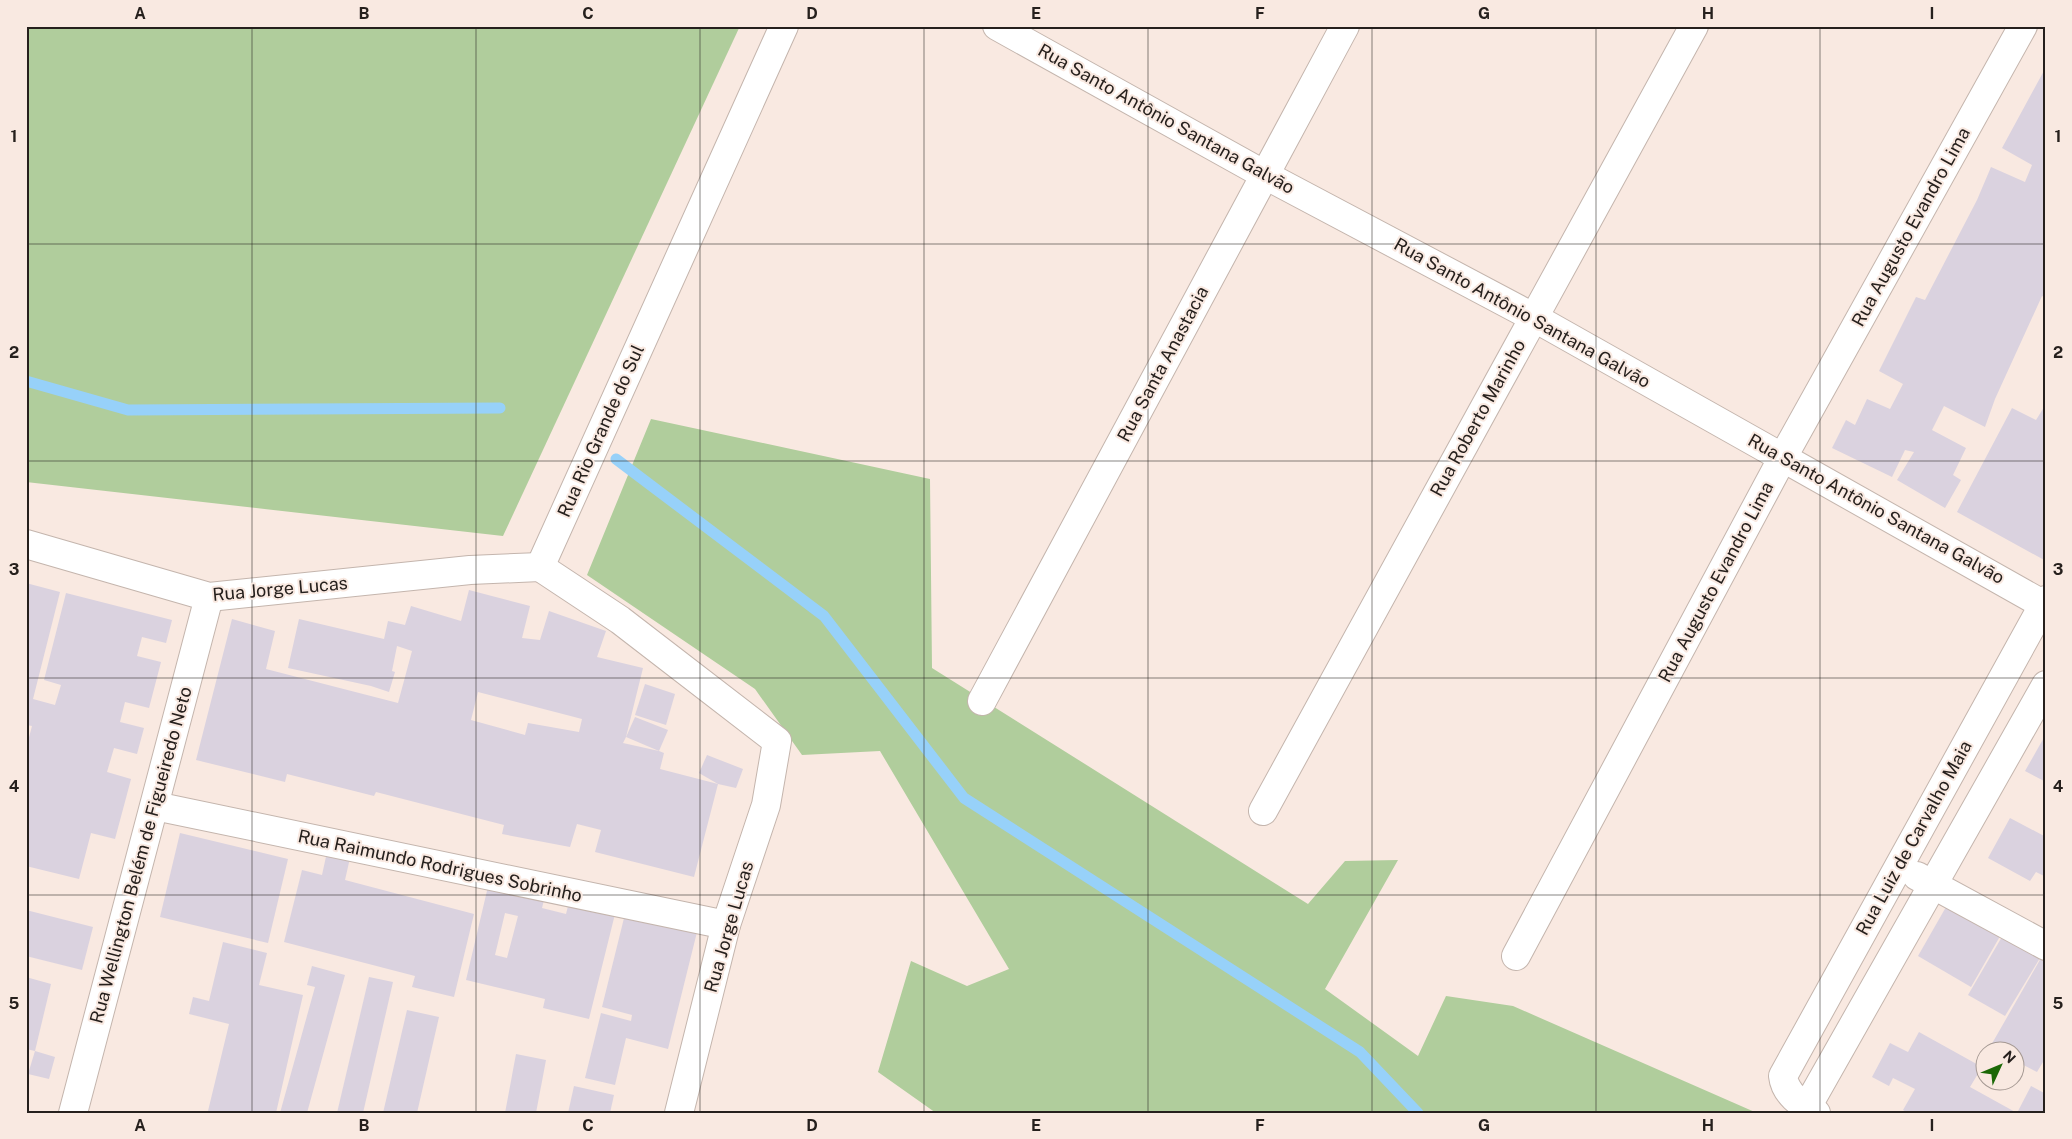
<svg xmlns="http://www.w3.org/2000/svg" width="2072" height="1139" font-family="'Public Sans',sans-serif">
<rect width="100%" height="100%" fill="#f9e9e1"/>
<!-- green -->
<g fill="#b0cd9c">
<path d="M 26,26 L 740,26 L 503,536 L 26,482 Z"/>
<path d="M 651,419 L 930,479 L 932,668 L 1308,904 L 1345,861 L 1398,860 L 1325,989 L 1418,1056 L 1446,996 L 1513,1006 L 1757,1113 L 936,1113 L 878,1072 L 911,961 L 967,986 L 1009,969 L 880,751 L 802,755 L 755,689 L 587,575 Z"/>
</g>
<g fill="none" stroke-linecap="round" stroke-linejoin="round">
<!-- stream -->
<g stroke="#97d1f9" stroke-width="11">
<path d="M 26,381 L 128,410 L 500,408"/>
<path d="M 616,459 L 824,616 L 964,798 L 1360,1052 L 1418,1113"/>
</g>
</g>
<!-- building -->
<g fill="#dad2df" fill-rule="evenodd">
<path d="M 2046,67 L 2046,298 L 2042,296 L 1995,399 L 1985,427 L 1944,406 L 1932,430 L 1966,448 L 1953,475 L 1961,480 L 1945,508 L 1897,480 L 1914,452 L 1905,450 L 1892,477 L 1832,448 L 1846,420 L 1855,425 L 1867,399 L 1890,409 L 1903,384 L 1879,371 L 1916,297 L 1925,300 L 1977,200 L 1991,167 L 2025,182 L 2032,165 L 2002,148 Z"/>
<path d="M 2046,404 L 2046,561 L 1957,512 L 2012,408 L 2036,420 Z"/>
<path d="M 26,583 L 60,592 L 33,699 L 55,705 L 61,685 L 44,680 L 66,593 L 172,620 L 166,643 L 142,637 L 137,656 L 161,662 L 149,708 L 125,702 L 120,722 L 144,728 L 137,754 L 114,748 L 107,772 L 131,779 L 126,798 L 115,839 L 91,833 L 79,879 L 26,866 L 26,749 L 32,726 L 26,725 Z"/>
<path d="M 469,590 L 530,606 L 522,638 L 540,640 L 549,611 L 606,631 L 597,657 L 643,668 L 626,737 L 623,743 L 659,751 L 664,753 L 660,769 L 718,784 L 694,877 L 595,852 L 601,830 L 577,824 L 570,847 L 502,834 L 504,825 L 376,792 L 374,796 L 287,774 L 285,782 L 196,760 L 232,619 L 275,631 L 266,669 L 398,703 L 412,651 L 397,646 L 392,671 L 395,672 L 389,692 L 371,686 L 288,668 L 299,619 L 384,639 L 388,621 L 405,625 L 411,606 L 461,621 ZM 478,692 L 582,719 L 579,732 L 528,723 L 525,735 L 471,720 Z"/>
<path d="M 645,684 L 675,694 L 666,725 L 635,715 Z"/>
<path d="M 635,717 L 668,730 L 659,751 L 626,737 Z"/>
<path d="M 2046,734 L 2046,782 L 2025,771 Z"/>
<path d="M 707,755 L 743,769 L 736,788 L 718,784 L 699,773 Z"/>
<path d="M 2010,818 L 2046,837 L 2046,877 L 2036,872 L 2030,881 L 1988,858 Z"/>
<path d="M 180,833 L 288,859 L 268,943 L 160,917 Z"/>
<path d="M 327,852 L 350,858 L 345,880 L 474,914 L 454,997 L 412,987 L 415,976 L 284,942 L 302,870 L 322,875 Z"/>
<path d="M 490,878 L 546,892 L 542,908 L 566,914 L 569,902 L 615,914 L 589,1019 L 543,1008 L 545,999 L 466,980 ZM 505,913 L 518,916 L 507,958 L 495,955 Z"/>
<path d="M 1950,900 L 2003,931 L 1971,987 L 1918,956 Z"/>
<path d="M 26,910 L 93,927 L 82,970 L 26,956 Z"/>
<path d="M 625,914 L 697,932 L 668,1049 L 626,1038 L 615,1085 L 585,1078 L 601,1013 L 631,1021 L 632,1015 L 602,1007 Z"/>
<path d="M 2003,935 L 2040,958 L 2005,1016 L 1968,995 Z"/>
<path d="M 223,942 L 267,953 L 259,985 L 303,995 L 276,1113 L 208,1111 L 229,1024 L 189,1014 L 193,997 L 209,1001 Z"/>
<path d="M 2041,958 L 2046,960 L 2046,1057 L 2037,1072 L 2014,1060 L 2014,1052 L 1999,1052 L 1990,1047 Z"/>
<path d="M 312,966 L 345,975 L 307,1113 L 280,1113 L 315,987 L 307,985 Z"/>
<path d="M 26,977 L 51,984 L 35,1051 L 26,1049 Z"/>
<path d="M 369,977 L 393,982 L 363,1113 L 337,1113 Z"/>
<path d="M 407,1010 L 439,1017 L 417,1113 L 383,1113 Z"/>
<path d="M 1919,1032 L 1982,1067 L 1970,1087 L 2017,1113 L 1908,1113 L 1903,1110 L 1915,1089 L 1893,1078 L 1889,1086 L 1872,1077 L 1890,1043 L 1908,1052 Z"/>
<path d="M 35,1051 L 55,1057 L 49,1079 L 28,1074 Z"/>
<path d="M 516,1054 L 546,1060 L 536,1113 L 505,1113 Z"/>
<path d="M 574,1086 L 614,1095 L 610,1113 L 568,1113 Z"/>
<path d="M 2031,1086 L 2046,1094 L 2046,1113 L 2017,1113 Z"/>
</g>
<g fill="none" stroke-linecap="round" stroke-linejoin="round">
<!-- minor casing -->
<g stroke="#c4b5ad" stroke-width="30">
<g id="minor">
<path d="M 997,26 L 1265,175 L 1533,317 L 2046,606"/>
<path d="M 26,544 L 209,597 L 470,570 L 540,567"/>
<path d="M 540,567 L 620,620 L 777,741 L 766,805 L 726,925 L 679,1113"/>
<path d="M 540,567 L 784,26"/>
<path d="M 982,701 L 1345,26"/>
<path d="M 155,806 L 726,925"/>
<path d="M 1263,811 L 1694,26"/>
<path d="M 1917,876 L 2046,946"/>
<path d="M 1516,956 L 1783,457 L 2023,26"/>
<path d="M 1807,1107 L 2046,685"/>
<path d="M 73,1113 L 209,597"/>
<path d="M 1816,1113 C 1801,1104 1785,1094 1783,1076 L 2046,600"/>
</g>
</g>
<!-- minor -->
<use href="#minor" stroke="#fff" stroke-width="28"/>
</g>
<!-- grid -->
<path fill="none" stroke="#26201d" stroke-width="1" stroke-opacity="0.55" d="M 252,26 L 252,1113M 476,26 L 476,1113M 700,26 L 700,1113M 924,26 L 924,1113M 1148,26 L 1148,1113M 1372,26 L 1372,1113M 1596,26 L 1596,1113M 1820,26 L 1820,1113M 26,244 L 2046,244M 26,461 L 2046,461M 26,678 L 2046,678M 26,895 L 2046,895"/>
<g text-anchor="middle" stroke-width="4" stroke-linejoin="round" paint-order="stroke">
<!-- street labels -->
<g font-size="18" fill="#26201d" stroke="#f9e9e1">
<text transform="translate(1166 119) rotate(29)" y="6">Rua Santo Antônio Santana Galvão</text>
<text transform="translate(1911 227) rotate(-61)" y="6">Rua Augusto Evandro Lima</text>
<text transform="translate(1522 313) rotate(29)" y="6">Rua Santo Antônio Santana Galvão</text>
<text transform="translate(1163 364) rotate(-62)" y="6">Rua Santa Anastacia</text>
<text transform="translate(1478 418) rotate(-61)" y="6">Rua Roberto Marinho</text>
<text transform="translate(601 431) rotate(-66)" y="6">Rua Rio Grande do Sul</text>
<text transform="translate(1876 509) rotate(29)" y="6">Rua Santo Antônio Santana Galvão</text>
<text transform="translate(1716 582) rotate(-62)" y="6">Rua Augusto Evandro Lima</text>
<text transform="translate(280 589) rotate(-5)" y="6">Rua Jorge Lucas</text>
<text transform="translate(1914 838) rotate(-61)" y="6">Rua Luiz de Carvalho Maia</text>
<text transform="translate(141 855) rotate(-75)" y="6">Rua Wellington Belém de Figueiredo Neto</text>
<text transform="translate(440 866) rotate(12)" y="6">Rua Raimundo Rodrigues Sobrinho</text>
<text transform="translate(729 927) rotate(-74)" y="6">Rua Jorge Lucas</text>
</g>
</g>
<!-- border -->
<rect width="2072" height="1139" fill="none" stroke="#f9e9e1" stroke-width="55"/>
<!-- north arrow -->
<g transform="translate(2000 1066) rotate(46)"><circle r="24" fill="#f9e9e1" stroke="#a59993"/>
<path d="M0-4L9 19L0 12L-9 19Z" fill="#1b6806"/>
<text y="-8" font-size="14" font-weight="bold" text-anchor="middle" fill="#26201d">N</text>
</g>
<rect x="28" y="28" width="2016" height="1084" fill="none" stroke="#26201d" stroke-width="2"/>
<g font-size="16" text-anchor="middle" font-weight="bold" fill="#26201d">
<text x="140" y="19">A</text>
<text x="364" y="19">B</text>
<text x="588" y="19">C</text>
<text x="812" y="19">D</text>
<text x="1036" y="19">E</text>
<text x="1260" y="19">F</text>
<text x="1484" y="19">G</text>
<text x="1708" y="19">H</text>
<text x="1932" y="19">I</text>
<text x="14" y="142">1</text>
<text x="2058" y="142">1</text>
<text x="14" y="358">2</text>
<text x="2058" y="358">2</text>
<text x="14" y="575">3</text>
<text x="2058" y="575">3</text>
<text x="14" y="792">4</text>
<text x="2058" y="792">4</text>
<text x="14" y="1009">5</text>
<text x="2058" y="1009">5</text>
<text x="140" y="1131">A</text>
<text x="364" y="1131">B</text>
<text x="588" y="1131">C</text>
<text x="812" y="1131">D</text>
<text x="1036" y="1131">E</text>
<text x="1260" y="1131">F</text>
<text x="1484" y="1131">G</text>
<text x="1708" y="1131">H</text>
<text x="1932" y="1131">I</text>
</g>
</svg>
